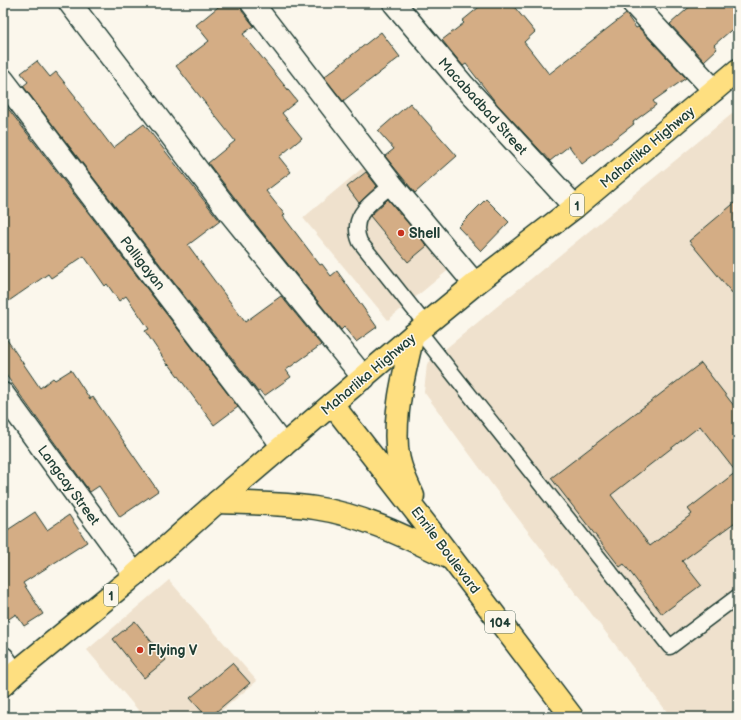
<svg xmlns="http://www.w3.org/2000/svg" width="741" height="720" font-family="'Balsamiq Sans',sans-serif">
<rect width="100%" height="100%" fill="#fbf7ec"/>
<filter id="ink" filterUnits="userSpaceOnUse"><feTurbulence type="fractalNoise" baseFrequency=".025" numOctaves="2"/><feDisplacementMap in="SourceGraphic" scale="8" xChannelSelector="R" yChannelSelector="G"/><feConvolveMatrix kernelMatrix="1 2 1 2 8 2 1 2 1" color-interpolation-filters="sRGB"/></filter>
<g filter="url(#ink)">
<!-- built -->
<g fill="#efe1cd">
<path d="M 738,109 L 738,717 L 671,717 L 493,486 L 424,392 L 427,364 Z"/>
<path d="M 366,165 L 452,267 L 388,320 L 303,218 Z"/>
<path d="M 169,580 L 257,681 L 214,717 L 144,717 L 87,650 Z"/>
</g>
<!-- building -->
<g fill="#d4ad85" stroke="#1f3d34" fill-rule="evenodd">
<path d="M 223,3 L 240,3 L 242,11 L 254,26 L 243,34 L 297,101 L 282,113 L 302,138 L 279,157 L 291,172 L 266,191 L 285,215 L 283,216 L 320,265 L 322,264 L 331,276 L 337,271 L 377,327 L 356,342 L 344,327 L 341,330 L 241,206 L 208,163 L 235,141 L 176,66 L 209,41 L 196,25 Z"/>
<path d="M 484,3 L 511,3 L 535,32 L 524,42 L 549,74 L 626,14 L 636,28 L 638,27 L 686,78 L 653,101 L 656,105 L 633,122 L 634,124 L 582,164 L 569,146 L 550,161 L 497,104 L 466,64 L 463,66 L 442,40 L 464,23 L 462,21 Z"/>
<path d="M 694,3 L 738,3 L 738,24 L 714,45 L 717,49 L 704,61 L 670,24 Z"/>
<path d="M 381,32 L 400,57 L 343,101 L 324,77 Z"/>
<path d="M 37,61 L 50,77 L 56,72 L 76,97 L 75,98 L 113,148 L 144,124 L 220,221 L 188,245 L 245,322 L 281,296 L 321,345 L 286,370 L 291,377 L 264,396 L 260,391 L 258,392 L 23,86 L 28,82 L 21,73 Z"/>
<path d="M 3,102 L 238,407 L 214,425 L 169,364 L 168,365 L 145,331 L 149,329 L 126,296 L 119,301 L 107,284 L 105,286 L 84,256 L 51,278 L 48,274 L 3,305 Z"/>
<path d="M 410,103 L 457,156 L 415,193 L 385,156 L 394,149 L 378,131 Z"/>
<path d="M 366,172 L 377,186 L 359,203 L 347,187 Z"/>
<path d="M 388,199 L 427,246 L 408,262 L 370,216 Z"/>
<path d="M 486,199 L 509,222 L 481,251 L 458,227 Z"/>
<path d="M 738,200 L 738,300 L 689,241 Z"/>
<path d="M 3,334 L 40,388 L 53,378 L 55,380 L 71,370 L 90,399 L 93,397 L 158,491 L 120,517 L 99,486 L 90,492 L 3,371 Z"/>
<path d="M 701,363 L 738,411 L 738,520 L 682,561 L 701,585 L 662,614 L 624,564 L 620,567 L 551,478 ZM 700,426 L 736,472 L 688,509 L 692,514 L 650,546 L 611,495 Z"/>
<path d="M 35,512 L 47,530 L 69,515 L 87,542 L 23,583 L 43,614 L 24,626 L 16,614 L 3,623 L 3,533 Z"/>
<path d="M 135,621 L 166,660 L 144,678 L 113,639 Z"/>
<path d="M 232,663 L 250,683 L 210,717 L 207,717 L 190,698 Z"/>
</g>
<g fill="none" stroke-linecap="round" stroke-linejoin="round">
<!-- service casing -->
<g stroke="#1f3d34" stroke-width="17">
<g id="service">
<path d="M 392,185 C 374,201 348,214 360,242 L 426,325"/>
<path d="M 419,331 L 670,647 L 738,596"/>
</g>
</g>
<!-- minor casing -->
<g stroke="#1f3d34" stroke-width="25">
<g id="minor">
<path d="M 70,3 L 231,214 L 364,378"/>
<path d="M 252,3 L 392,185 L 475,284"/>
<path d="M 394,3 L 464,86 L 575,207"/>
<path d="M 633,3 L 714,90"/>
<path d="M 3,80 L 283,446"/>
<path d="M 3,394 L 135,575"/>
<path d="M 3,658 L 14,674"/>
</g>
</g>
<!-- trunk casing -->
<g stroke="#1f3d34" stroke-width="25">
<g id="trunk">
<path d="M 332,404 L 427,526 L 572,717"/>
<path d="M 413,496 C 406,481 398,464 397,447 C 394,411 405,370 413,335"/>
<path d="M 217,502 C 249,503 282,503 315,508 C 363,515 406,537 450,558"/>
<path d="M 3,685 L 14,674 L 128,581 L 217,502 L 413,335 L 475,284 L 575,207 L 738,70"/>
</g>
</g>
<!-- service -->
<use href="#service" stroke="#fbf7ec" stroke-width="14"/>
<!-- minor -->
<use href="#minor" stroke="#fbf7ec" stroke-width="22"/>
<!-- trunk -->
<use href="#trunk" stroke="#fedf80" stroke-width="22"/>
</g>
</g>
<!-- markers -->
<g fill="#c8321e" stroke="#fbf7ec" stroke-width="1.5">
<circle cx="401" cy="233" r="4"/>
<circle cx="140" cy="650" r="4"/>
</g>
<g text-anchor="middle" stroke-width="3" stroke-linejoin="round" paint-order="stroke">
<!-- shield labels -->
<g fill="#fbf7ec" stroke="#61756b" stroke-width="1">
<rect x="570" y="194" width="14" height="22" rx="3"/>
<rect x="104" y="584" width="14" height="22" rx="3"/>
<rect x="485" y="611" width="30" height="22" rx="3"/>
</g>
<g font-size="13" font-weight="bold" fill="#1f3d34">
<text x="577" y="210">1</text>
<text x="111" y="600">1</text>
<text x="500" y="627">104</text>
</g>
<!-- street labels -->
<g font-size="14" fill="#1f3d34" stroke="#fbf7ec">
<text transform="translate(483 106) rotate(48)" y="5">Macabadbad Street</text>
<text transform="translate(647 147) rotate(-40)" y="5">Maharlika Highway</text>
<text transform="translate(143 263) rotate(52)" y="5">Palligayan</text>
<text transform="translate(368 374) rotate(-40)" y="5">Maharlika Highway</text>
<text transform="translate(69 485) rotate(54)" y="5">Langcay Street</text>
<text transform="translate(446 550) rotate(53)" y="5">Enrile Boulevard</text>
</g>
<!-- poi labels -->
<g font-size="14" font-weight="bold" fill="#1f3d34" stroke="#fbf7ec" text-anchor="start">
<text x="409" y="238">Shell</text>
<text x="148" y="655">Flying V</text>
</g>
</g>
<!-- margin -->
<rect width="741" height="720" fill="none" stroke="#fbf7ec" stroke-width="16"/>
<rect x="8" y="8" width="725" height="704" fill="none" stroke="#1f3d34" stroke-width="1.5" filter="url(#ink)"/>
</svg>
